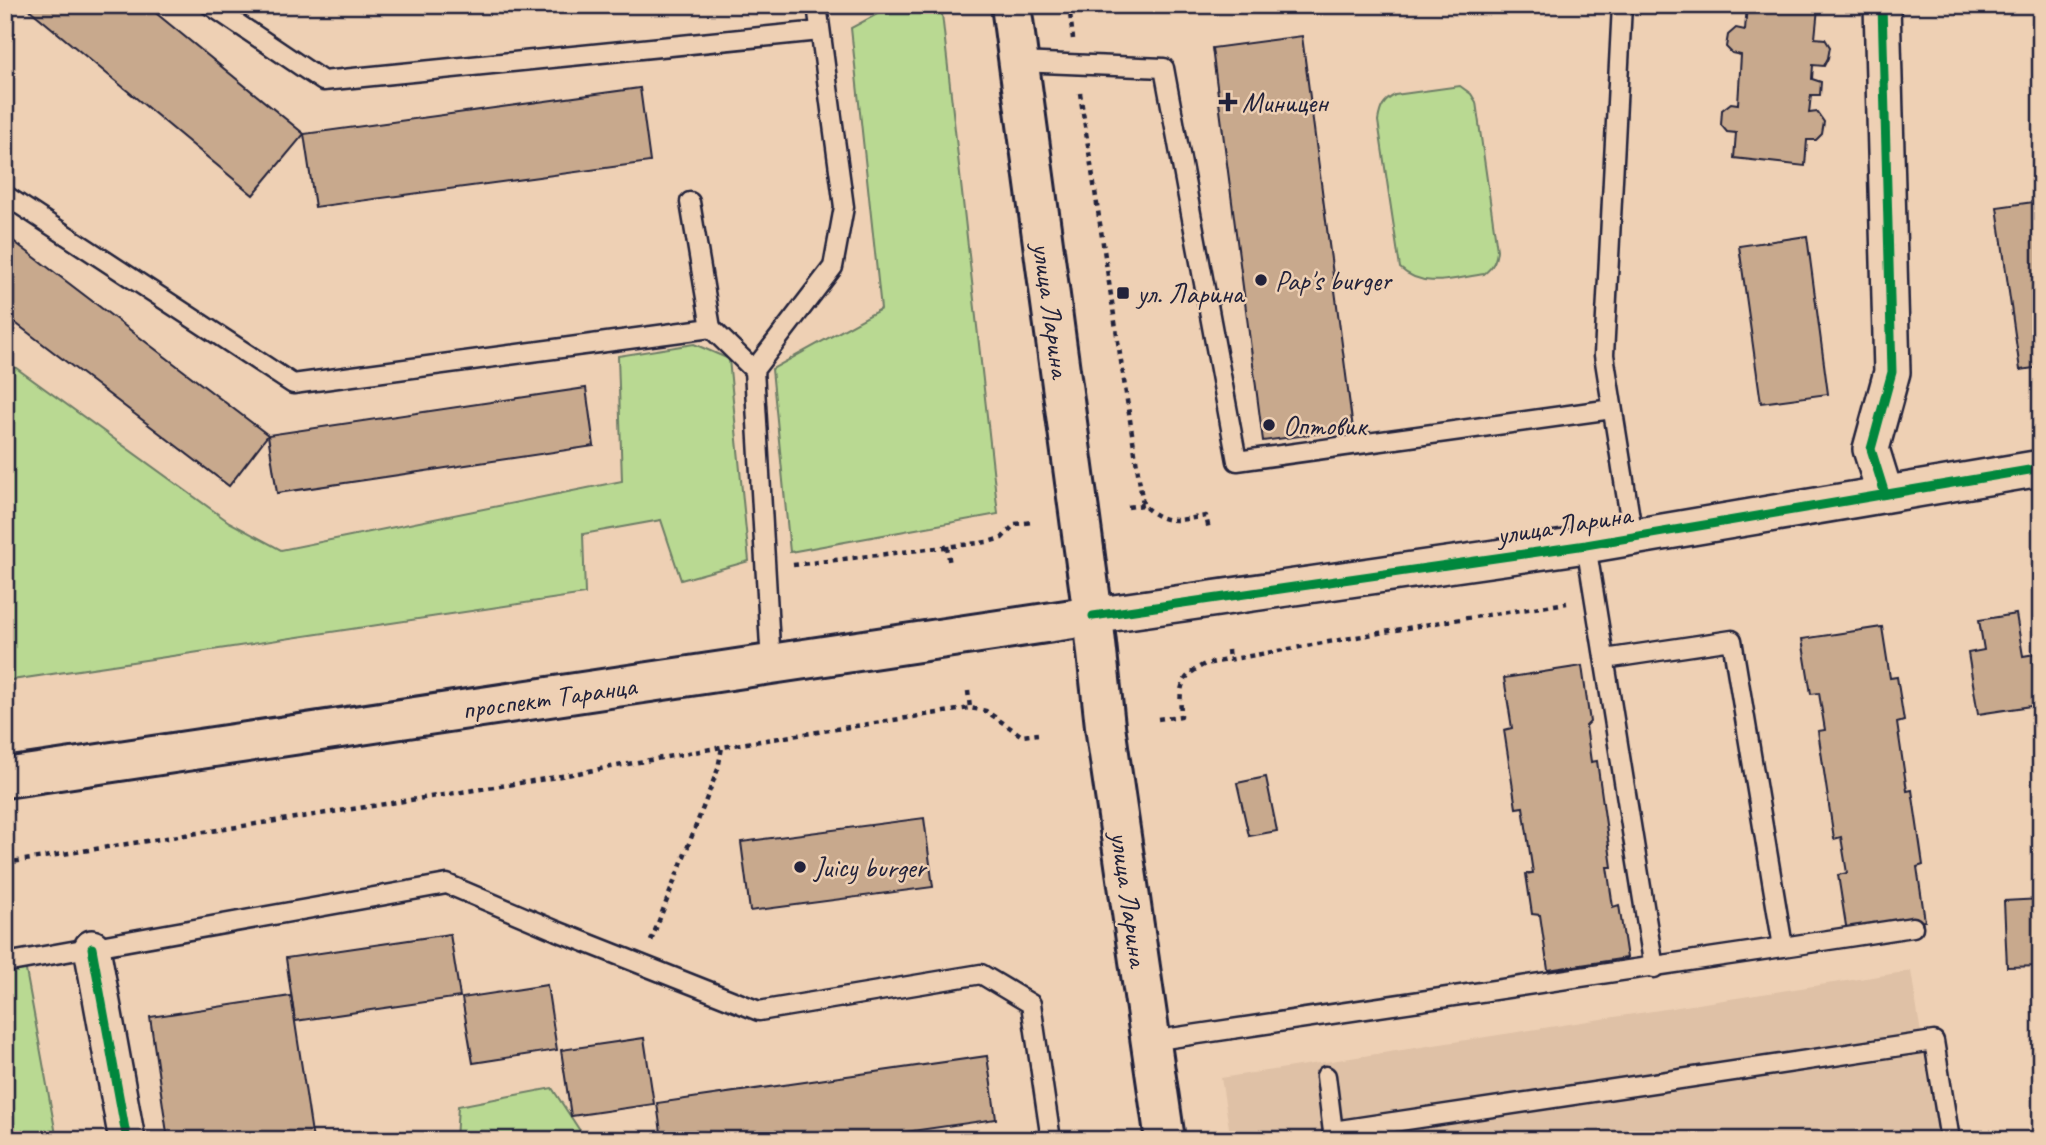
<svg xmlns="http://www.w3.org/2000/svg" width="2046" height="1145" font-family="Caveat,sans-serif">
<rect width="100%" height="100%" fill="#eed0b4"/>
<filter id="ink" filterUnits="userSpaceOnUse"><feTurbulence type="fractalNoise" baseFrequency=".0143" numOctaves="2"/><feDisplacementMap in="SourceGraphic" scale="14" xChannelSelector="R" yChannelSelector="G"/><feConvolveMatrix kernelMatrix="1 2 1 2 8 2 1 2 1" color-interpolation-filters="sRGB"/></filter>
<g filter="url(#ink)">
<!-- built -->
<path fill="#dfc1a6" d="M 1911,971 L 1938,1140 L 1231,1140 L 1221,1078 Z"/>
<!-- green -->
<g fill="#b9d992" stroke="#6e7e66" stroke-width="2">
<path d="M 894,5 L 941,5 L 998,514 L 790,552 L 772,369 L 881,309 L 851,28 Z"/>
<path d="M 1460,86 L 1471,94 L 1476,102 L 1497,250 C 1496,261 1493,267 1484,274 C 1454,278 1424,290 1400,268 L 1378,121 C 1380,108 1383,101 1395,95 Z"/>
<path d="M 694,344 L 729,359 L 749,561 L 681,580 L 661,520 L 583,534 L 585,594 L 5,681 L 5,360 L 229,522 L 281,550 L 622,481 L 618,356 Z"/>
<path d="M 25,965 L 57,1140 L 5,1140 L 5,969 Z"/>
<path d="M 552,1088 L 586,1140 L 456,1140 L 458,1106 Z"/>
</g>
<!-- building -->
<g fill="#c8a98d" stroke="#22223b" stroke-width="2">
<path d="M 24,5 L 146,5 L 304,134 L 253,195 Z"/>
<path d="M 1747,5 L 1818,8 L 1815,38 L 1825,39 L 1830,47 L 1828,58 L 1824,66 L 1813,65 L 1812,79 L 1821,82 L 1820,95 L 1811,95 L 1809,113 L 1817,112 L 1824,122 L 1822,134 L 1816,140 L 1807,140 L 1805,166 L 1734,158 L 1736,133 L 1727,132 L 1721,125 L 1722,110 L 1731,103 L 1738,104 L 1741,55 L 1732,53 L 1726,47 L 1728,35 L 1736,28 L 1745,30 Z"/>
<path d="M 1302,36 L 1353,429 L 1263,441 L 1212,48 Z"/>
<path d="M 640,88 L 650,162 L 315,207 L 304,134 Z"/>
<path d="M 2041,201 L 2041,367 L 2020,370 L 1997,207 Z"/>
<path d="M 1807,236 L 1828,394 L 1761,403 L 1739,246 Z"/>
<path d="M 12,240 L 268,435 L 229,486 L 5,315 L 5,249 Z"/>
<path d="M 586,388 L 594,446 L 277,493 L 268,435 Z"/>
<path d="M 2016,614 L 2023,656 L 2041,653 L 2041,680 L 2034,681 L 2038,705 L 1978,714 L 1968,653 L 1984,650 L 1979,620 Z"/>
<path d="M 1882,627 L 1890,678 L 1897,677 L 1904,721 L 1897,723 L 1907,791 L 1912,790 L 1923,865 L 1917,867 L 1925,921 L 1847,932 L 1838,875 L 1847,873 L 1841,837 L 1834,839 L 1818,731 L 1825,730 L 1819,693 L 1811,694 L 1802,639 Z"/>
<path d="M 1582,666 L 1590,722 L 1586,726 L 1591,762 L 1597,761 L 1612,867 L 1607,867 L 1613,907 L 1619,905 L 1627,958 L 1548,970 L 1540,915 L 1532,914 L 1526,874 L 1533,873 L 1523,807 L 1516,808 L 1504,730 L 1512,728 L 1504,678 Z"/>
<path d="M 1266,777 L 1277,831 L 1249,836 L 1237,783 Z"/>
<path d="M 924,818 L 933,887 L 750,911 L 741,842 Z"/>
<path d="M 2041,899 L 2041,966 L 2007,967 L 2004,901 Z"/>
<path d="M 450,934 L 460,997 L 295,1021 L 286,958 Z"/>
<path d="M 547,985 L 557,1050 L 473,1063 L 462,998 Z"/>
<path d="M 291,996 L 313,1140 L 168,1140 L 150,1017 Z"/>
<path d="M 644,1038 L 654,1104 L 571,1116 L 561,1050 Z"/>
<path d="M 987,1056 L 996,1119 L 850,1140 L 662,1140 L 657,1103 Z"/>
</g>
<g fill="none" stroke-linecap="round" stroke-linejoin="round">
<!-- service casing -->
<g stroke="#22223b" stroke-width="23">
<g id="service">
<path d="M 210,5 L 323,81 L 820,31"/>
<path d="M 1622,5 L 1604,355 L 1633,537"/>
<path d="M 1018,62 L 1164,68 L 1237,461 L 1612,409"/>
<path d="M 5,195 L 293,384 L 711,328 L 690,202"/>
<path d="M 711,328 L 754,370"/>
<path d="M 1586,545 L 1654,968"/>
<path d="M 1605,659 L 1732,640 L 1783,947 L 1913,927"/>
<path d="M 771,664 L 754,370 L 833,267 L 844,207 L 817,5"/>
<path d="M 5,963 L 447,884 L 557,931 L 759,1011 L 981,974 L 1031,1004 L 1051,1140"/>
<path d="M 1151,1041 L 1783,947"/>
<path d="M 1326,1076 L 1334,1140"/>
<path d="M 1333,1131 L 1934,1041 L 1950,1140"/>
</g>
</g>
<!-- minor casing -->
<g stroke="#22223b" stroke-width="40">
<g id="minor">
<path d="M 1882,5 L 1892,372 L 1871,449 L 1885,494"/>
<path d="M 1093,616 L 1586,545 L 2041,468"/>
<path d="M 92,948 L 127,1140"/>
</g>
</g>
<!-- secondary casing -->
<g stroke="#22223b" stroke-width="44">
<g id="secondary">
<path d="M 1011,5 L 1093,616 L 1105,726 L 1165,1140"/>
<path d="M 5,778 L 1093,616"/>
</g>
</g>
<!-- path -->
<g stroke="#22223b" stroke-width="4.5" stroke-dasharray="5 5" stroke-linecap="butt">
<path d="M 1069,5 L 1073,39"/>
<path d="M 1080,93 L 1143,505 C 1165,526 1178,520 1206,516 L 1209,530"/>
<path d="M 1128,507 L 1143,505"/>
<path d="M 947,546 L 950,565"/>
<path d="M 793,565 L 987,542 L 1002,538 L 1015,524 L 1033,522"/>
<path d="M 1228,650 L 1229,660"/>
<path d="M 968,691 L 970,708"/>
<path d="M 1158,719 L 1181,716 C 1180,688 1178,678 1205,664 L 1441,622 L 1567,603"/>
<path d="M 5,863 L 539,780 L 722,747 L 970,708 L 986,711 L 1022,736 L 1038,734"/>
<path d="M 651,941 L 718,769 L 722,747"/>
</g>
<!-- service -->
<use href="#service" stroke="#eed0b4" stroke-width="18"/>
<!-- minor -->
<use href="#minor" stroke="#eed0b4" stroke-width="35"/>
<!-- secondary -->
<use href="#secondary" stroke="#eed0b4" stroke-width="38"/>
<!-- cycleway casing -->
<g stroke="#eed0b4" stroke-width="13">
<g id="cycleway">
<path d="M 1882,5 L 1892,372 L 1871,449 L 1885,494"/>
<path d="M 1093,616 L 1586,545 L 2041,468"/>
<path d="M 92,948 L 127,1140"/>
</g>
</g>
<!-- cycleway -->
<use href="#cycleway" stroke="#00873e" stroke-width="9"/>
</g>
</g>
<!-- markers -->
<g fill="#22223b" stroke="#eed0b4" stroke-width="2.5">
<path d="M1224.5 91.5h7v7h7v7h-7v7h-7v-7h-7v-7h7z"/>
<circle cx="1261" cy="280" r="7"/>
<rect x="1116" y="286" width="14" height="14" rx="3.5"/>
<circle cx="1269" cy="425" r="7"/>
<circle cx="800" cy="867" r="7"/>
</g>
<g text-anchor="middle" stroke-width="5" stroke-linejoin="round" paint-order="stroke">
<!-- poi labels -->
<g font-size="28" fill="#22223b" stroke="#eed0b4" text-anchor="start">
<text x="1242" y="112">Миницен</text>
<text x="1275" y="290">Pap's burger</text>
<text x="1137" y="303">ул. Ларина</text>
<text x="1283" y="435">Оптовик</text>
<text x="814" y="877">Juicy burger</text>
</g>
<!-- street labels -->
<g font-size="28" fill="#22223b" stroke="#eed0b4">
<text transform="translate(1052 310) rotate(82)" y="10">улица Ларина</text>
<text transform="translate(1564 524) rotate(-9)" y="10">улица Ларина</text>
<text transform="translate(549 697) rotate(-8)" y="10">проспект Таранца</text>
<text transform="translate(1130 899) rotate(82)" y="10">улица Ларина</text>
</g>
</g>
<!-- margin -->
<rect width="2046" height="1145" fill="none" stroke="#eed0b4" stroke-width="28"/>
<rect x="14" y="14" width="2018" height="1117" fill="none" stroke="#22223b" stroke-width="2.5" filter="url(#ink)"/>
</svg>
